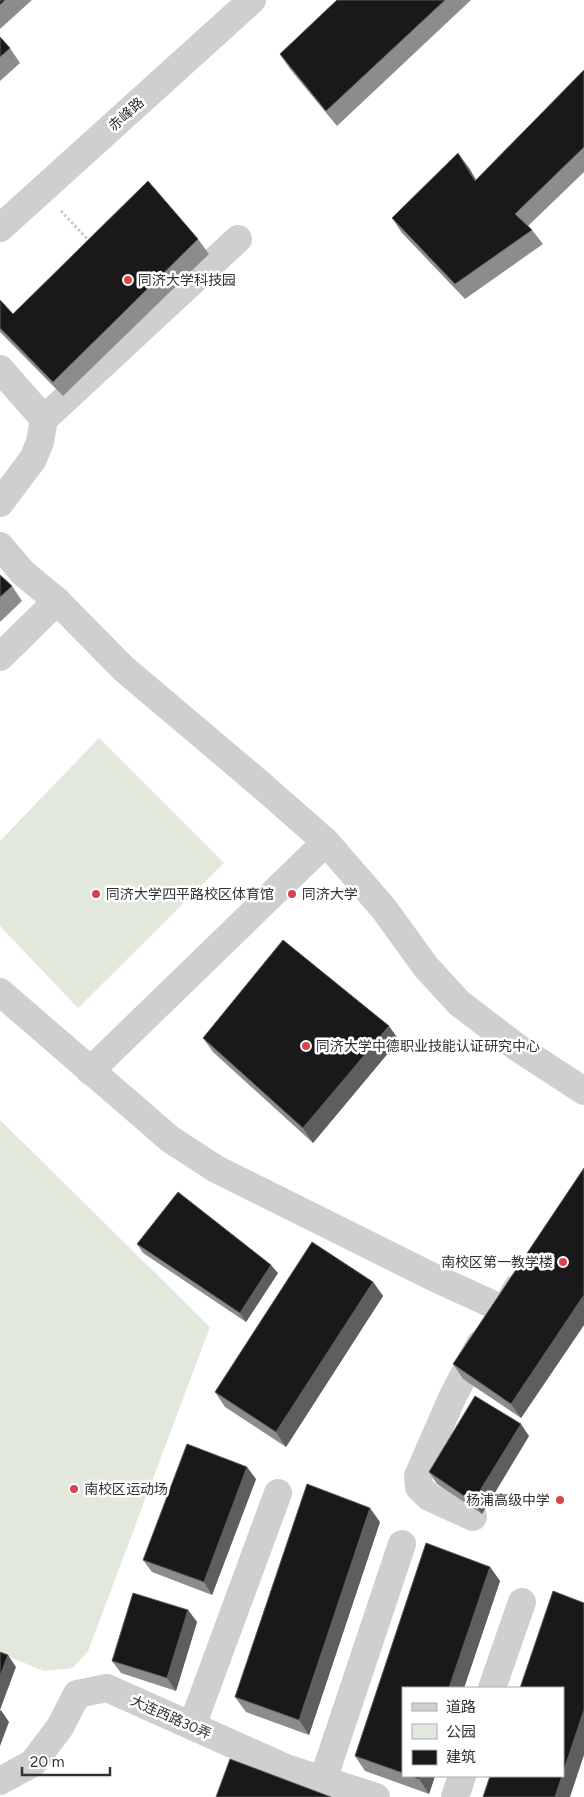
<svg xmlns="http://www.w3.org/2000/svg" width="584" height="1797" font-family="Figtree,'Noto Sans SC',sans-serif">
<rect width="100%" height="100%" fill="#fff"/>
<!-- green -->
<g fill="#e2e8dc">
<path d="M 99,738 L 224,863 L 78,1008 L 0,926 L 0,841 Z"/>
<path d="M 0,1120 L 210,1327 L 88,1651 L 73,1668 L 44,1671 L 0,1653 Z"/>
</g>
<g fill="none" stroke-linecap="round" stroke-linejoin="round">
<!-- path -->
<path stroke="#c9c9c9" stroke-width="3" stroke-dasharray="2.5 2.5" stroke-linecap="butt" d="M 61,211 L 91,243"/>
<!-- minor -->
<g stroke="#cfcfcf" stroke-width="28">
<path d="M 0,228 L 252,0"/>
<path d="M 0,369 L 44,419 L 40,442 L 33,459 L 0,503"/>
<path d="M 44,419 L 238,239"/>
<path d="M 0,546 L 23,573 L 57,601 L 124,669 L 260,784 L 326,842 L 384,909 L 426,967 L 459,1003 L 518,1048 L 584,1091"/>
<path d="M 0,657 L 57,601"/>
<path d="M 0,992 L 170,1139 L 216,1169 L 435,1278 L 505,1310 L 517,1288"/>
<path d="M 90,1071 L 326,842"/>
<path d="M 473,1517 L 429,1497 L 419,1487 L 418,1476 L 452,1398 L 480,1344"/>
<path d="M 492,1688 L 522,1602"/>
<path d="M 192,1726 L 278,1493"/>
<path d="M 323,1780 L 402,1544"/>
<path d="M 0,1781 L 33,1763 L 60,1727 L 77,1694 L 107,1688 L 286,1768 L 376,1797"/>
<path d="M 455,1797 L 462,1776"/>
</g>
</g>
<!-- wall -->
<g fill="#8c8c8c">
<path d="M 0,0 L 32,0 L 0,29 Z"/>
<path d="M 337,0 L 471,0 L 337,126 L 290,69 L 280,54 Z"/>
<path d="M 0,37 L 10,48 L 20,63 L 0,81 Z"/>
<path d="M 584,70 L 584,172 L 528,226 L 532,230 L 543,244 L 465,299 L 402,233 L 392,218 L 469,168 L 476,180 Z"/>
<path d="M 198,239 L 209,254 L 63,396 L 0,332 L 0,300 L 13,314 Z"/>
<path d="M 0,575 L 12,586 L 22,601 L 0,622 Z"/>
<path d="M 203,1038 L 399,1040 L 313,1143 L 213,1052 Z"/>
<path d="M 584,1168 L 584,1325 L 521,1418 L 463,1379 L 453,1364 Z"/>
<path d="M 137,1244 L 278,1273 L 246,1322 L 143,1253 Z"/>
<path d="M 373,1282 L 383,1296 L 286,1447 L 225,1407 L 215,1392 Z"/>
<path d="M 529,1436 L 482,1514 L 437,1484 L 429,1472 Z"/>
<path d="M 256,1479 L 212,1595 L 152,1572 L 143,1560 Z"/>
<path d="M 380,1522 L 309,1735 L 246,1712 L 235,1697 Z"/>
<path d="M 426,1543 L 490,1567 L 500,1581 L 464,1688 L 403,1688 L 403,1776 L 435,1776 L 429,1794 L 365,1771 L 355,1756 Z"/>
<path d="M 188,1610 L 197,1622 L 176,1691 L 121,1673 L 112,1661 Z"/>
</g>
<!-- shaded-wall -->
<g fill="#5e5e5e">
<path d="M 458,153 L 469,168 L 485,196 L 475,181 Z"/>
<path d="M 389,1026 L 399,1040 L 313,1143 L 303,1128 Z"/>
<path d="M 271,1265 L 278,1273 L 246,1322 L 240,1313 Z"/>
<path d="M 373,1282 L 383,1296 L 286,1447 L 276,1432 Z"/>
<path d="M 584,1295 L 584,1325 L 521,1418 L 511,1404 Z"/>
<path d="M 521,1424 L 529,1436 L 482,1514 L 473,1502 Z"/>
<path d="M 247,1467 L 256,1479 L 212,1595 L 204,1582 Z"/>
<path d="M 370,1508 L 380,1522 L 309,1735 L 299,1720 Z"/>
<path d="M 490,1567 L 500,1581 L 464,1688 L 449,1688 Z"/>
<path d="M 188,1610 L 197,1622 L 176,1691 L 167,1678 Z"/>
<path d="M 8,1655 L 16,1667 L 0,1710 L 0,1676 Z"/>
<path d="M 1,1710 L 9,1722 L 0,1746 L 0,1711 Z"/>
<path d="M 584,1710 L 584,1755 L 570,1797 L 555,1797 L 562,1776 L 563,1776 L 563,1773 Z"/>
<path d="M 420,1776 L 435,1776 L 429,1794 L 419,1779 Z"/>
</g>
<!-- building -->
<g fill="#191919" stroke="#5e5e5e">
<path d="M 0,0 L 5,0 L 0,5 Z"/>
<path d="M 337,0 L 445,0 L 326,111 L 280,54 Z"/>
<path d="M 0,37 L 10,48 L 0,57 Z"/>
<path d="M 584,70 L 584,147 L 515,214 L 532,230 L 455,284 L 392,218 L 458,153 L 475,181 Z"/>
<path d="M 148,181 L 198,239 L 53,382 L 0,328 L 0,300 L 13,314 Z"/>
<path d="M 0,575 L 12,586 L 0,597 Z"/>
<path d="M 283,940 L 389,1026 L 303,1128 L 203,1038 Z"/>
<path d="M 584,1168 L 584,1295 L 511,1404 L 453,1364 Z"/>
<path d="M 178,1192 L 271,1265 L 240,1313 L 137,1244 Z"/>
<path d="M 312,1242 L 373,1282 L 276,1432 L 215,1392 Z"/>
<path d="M 475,1396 L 521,1424 L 473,1502 L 429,1472 Z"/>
<path d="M 187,1444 L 247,1467 L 204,1582 L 143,1560 Z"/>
<path d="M 307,1484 L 370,1508 L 299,1720 L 235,1697 Z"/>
<path d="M 426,1543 L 490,1567 L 449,1688 L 403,1688 L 403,1773 L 355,1756 Z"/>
<path d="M 553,1591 L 584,1603 L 584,1710 L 563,1773 L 563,1688 L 520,1688 Z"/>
<path d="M 133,1593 L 188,1610 L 167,1678 L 112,1661 Z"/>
<path d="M 0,1652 L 8,1655 L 0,1676 Z"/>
<path d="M 230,1759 L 331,1797 L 216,1797 Z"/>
<path d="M 410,1776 L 420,1776 L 419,1779 Z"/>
<path d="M 490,1776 L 562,1776 L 555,1797 L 483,1797 Z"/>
</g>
<!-- markers -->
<g fill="#d9444d" stroke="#fff" stroke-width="2">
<circle cx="128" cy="280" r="5"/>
<circle cx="96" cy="894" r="5"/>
<circle cx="292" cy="894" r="5"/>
<circle cx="306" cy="1046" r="5"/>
<circle cx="563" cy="1262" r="5"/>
<circle cx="74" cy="1489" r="5"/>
<circle cx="560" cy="1500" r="5"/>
</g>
<g text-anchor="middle" stroke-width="5" stroke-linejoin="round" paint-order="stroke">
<!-- street labels -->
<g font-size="14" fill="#323232" stroke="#fff">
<text transform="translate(126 114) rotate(-42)" y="5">赤峰路</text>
<text transform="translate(171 1717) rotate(24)" y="5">大连西路30弄</text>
</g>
<!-- poi labels -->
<g font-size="14" fill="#323232" stroke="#fff" text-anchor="start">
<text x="138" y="285">同济大学科技园</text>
<text x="106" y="899">同济大学四平路校区体育馆</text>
<text x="302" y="899">同济大学</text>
<text x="316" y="1051">同济大学中德职业技能认证研究中心</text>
<text x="553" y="1267" text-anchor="end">南校区第一教学楼</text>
<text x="84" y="1494">南校区运动场</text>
<text x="550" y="1505" text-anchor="end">杨浦高级中学</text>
</g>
</g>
<!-- legend -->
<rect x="402" y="1687" width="162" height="90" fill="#ffffff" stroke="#adadad"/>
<rect x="412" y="1703" width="25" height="8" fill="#cfcfcf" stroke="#adadad"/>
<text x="446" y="1712" font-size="15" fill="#323232">道路</text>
<rect x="412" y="1724" width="25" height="15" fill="#e2e8dc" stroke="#adadad"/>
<text x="446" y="1737" font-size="15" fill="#323232">公园</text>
<rect x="412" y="1750" width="25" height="15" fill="#191919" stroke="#adadad"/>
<text x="446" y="1762" font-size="15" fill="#323232">建筑</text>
<!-- scale -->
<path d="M22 1767v8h88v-8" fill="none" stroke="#323232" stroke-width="2.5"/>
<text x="30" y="1767" font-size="15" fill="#323232" stroke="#ffffff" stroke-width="4" paint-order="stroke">20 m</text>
</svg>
